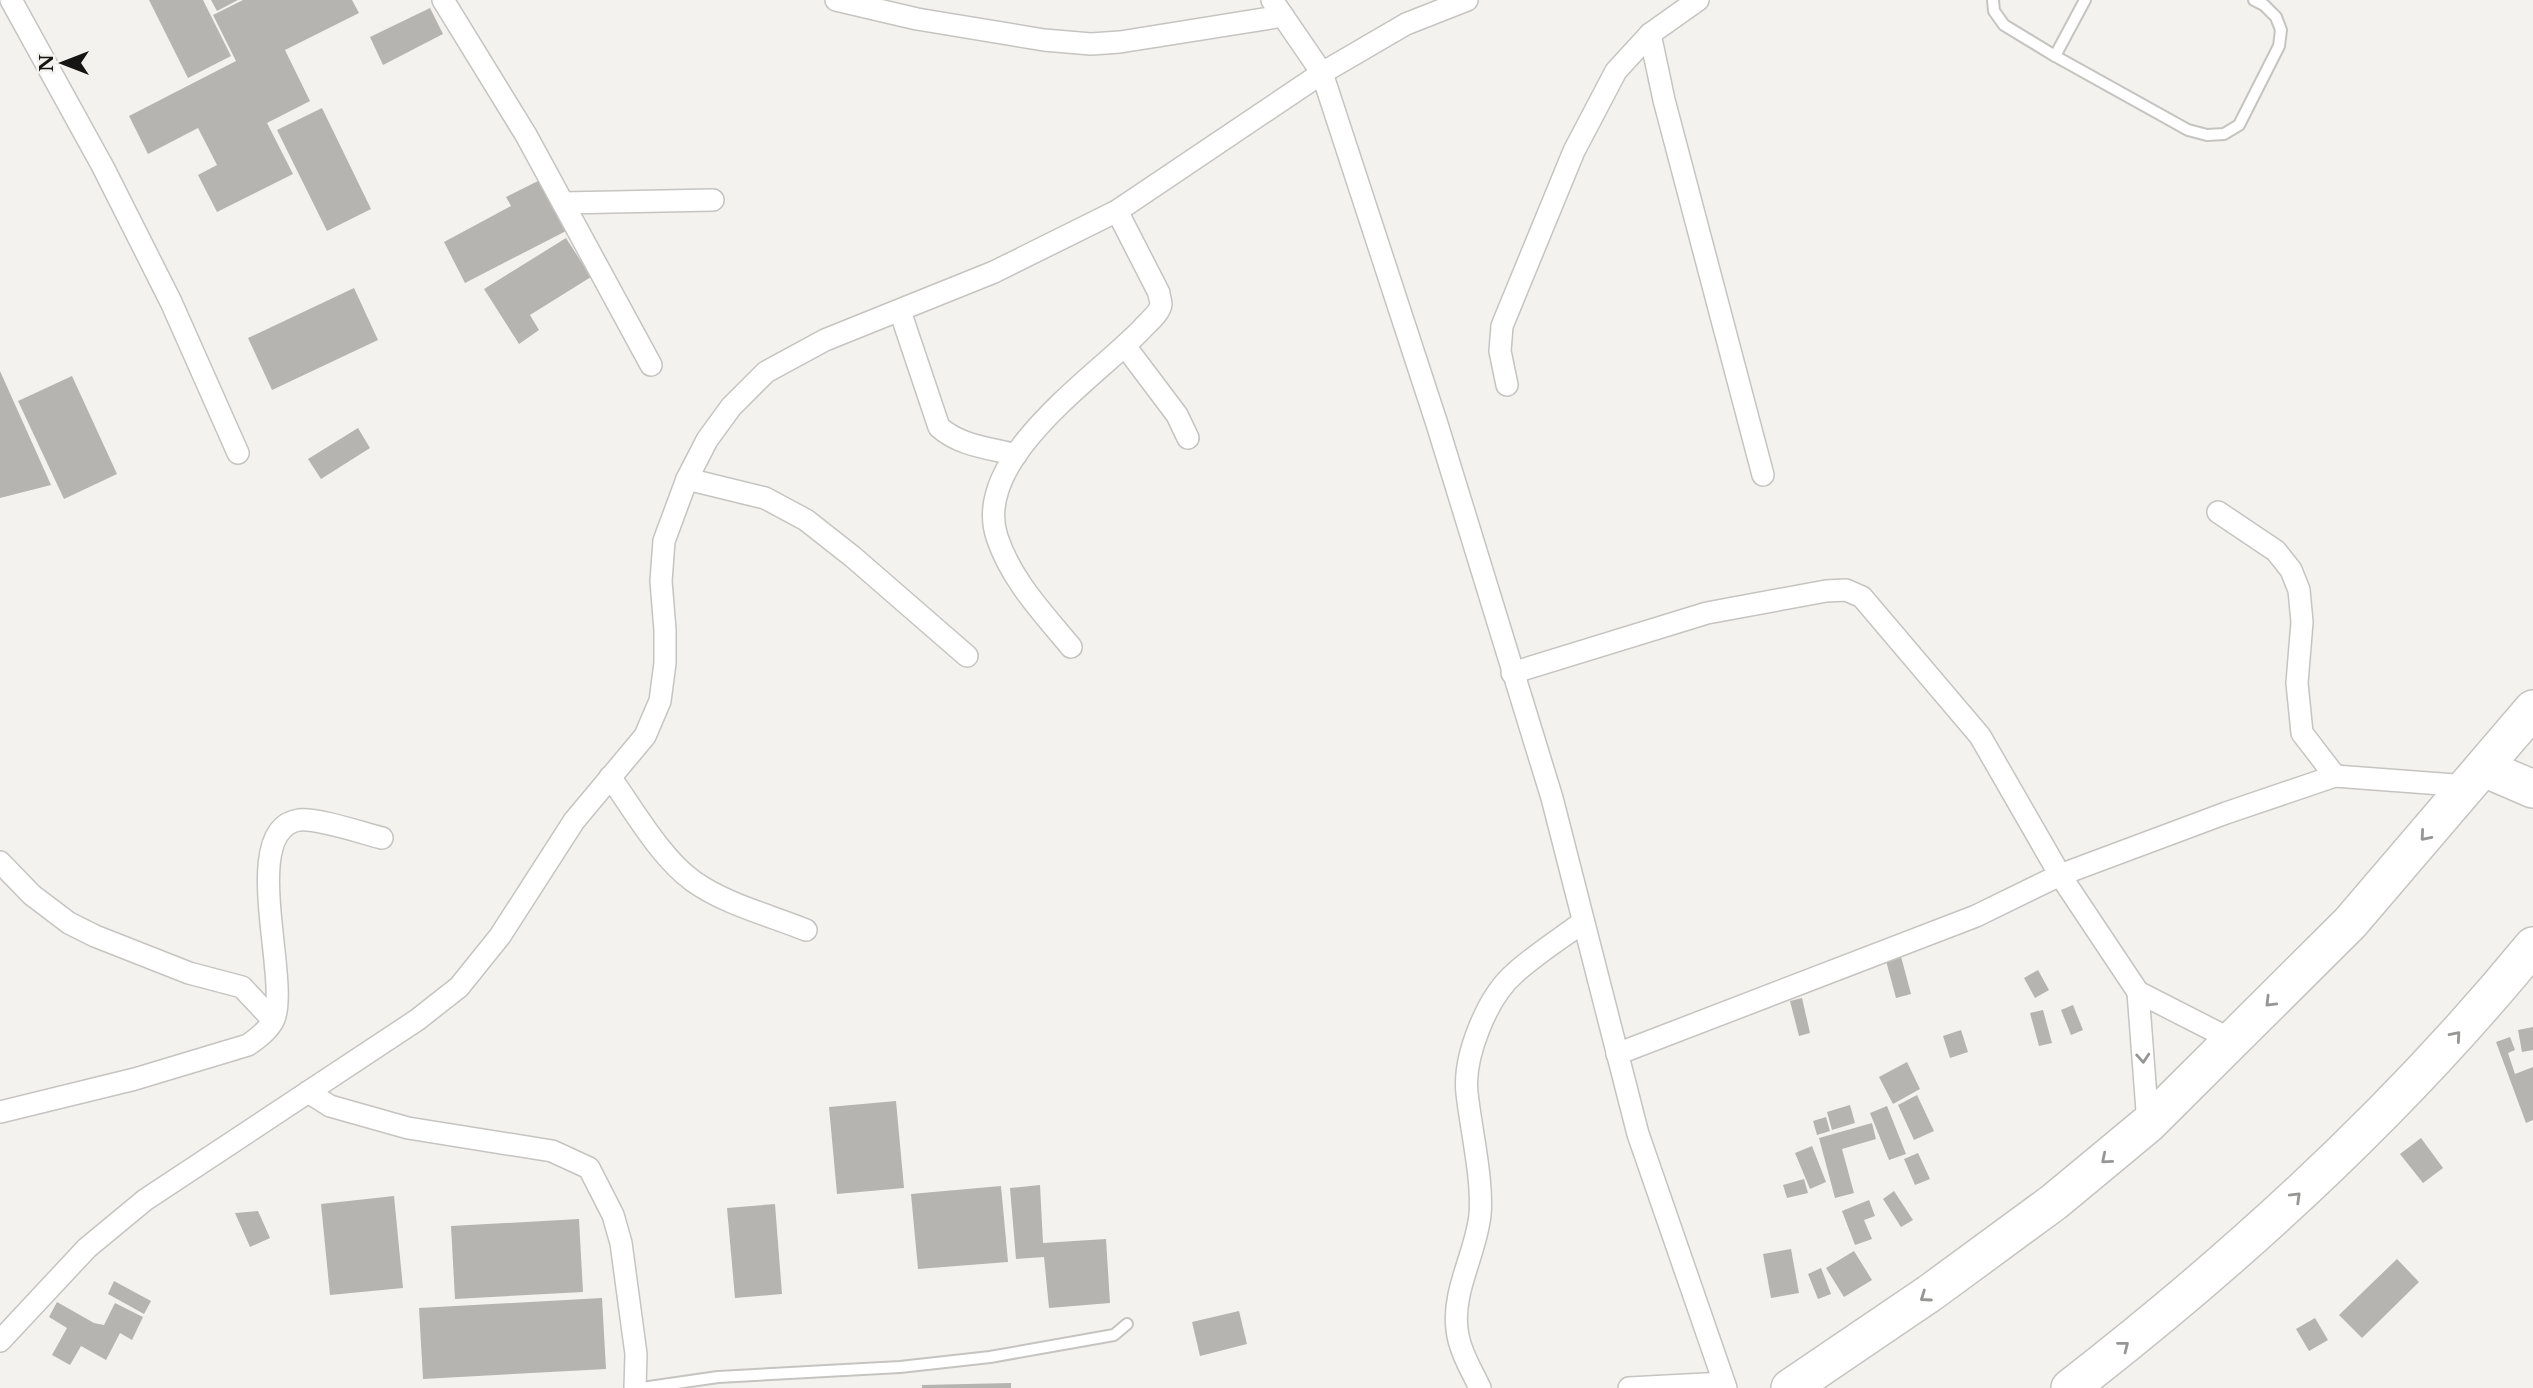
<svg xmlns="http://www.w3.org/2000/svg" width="2533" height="1388" font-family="'Libre Baskerville',serif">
<rect width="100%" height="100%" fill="#f3f2ef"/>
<!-- building -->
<g fill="#b5b4b1">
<path d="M 149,0 L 203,0 L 231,56 L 188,78 Z"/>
<path d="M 211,0 L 238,0 L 217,11 Z"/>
<path d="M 243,0 L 352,0 L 359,13 L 285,50 L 310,101 L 267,123 L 293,174 L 217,212 L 198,175 L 217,165 L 198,128 L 148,154 L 129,116 L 236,61 L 213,15 Z"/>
<path d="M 430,8 L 443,34 L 383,65 L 370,37 Z"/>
<path d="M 322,108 L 371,209 L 327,231 L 277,130 Z"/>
<path d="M 540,180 L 566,231 L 465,283 L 444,242 L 511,206 L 506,197 Z"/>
<path d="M 566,238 L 591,277 L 530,315 L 539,330 L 519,344 L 484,289 Z"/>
<path d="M 354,288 L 378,340 L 272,390 L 248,338 Z"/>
<path d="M 0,371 L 51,485 L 0,498 Z"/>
<path d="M 72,376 L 117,474 L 64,499 L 18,401 Z"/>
<path d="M 358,428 L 370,448 L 321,479 L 308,459 Z"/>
<path d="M 1900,953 L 1911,994 L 1896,998 L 1885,957 Z"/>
<path d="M 2038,970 L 2049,990 L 2035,998 L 2024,978 Z"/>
<path d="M 1802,998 L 1810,1033 L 1799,1036 L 1790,1001 Z"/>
<path d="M 2073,1005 L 2083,1030 L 2071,1035 L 2061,1010 Z"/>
<path d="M 2043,1010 L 2052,1043 L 2039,1046 L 2030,1013 Z"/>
<path d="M 2533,1027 L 2533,1050 L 2522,1052 L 2518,1030 Z"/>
<path d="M 1961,1030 L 1968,1052 L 1950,1058 L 1943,1036 Z"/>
<path d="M 2510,1037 L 2515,1050 L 2508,1053 L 2515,1074 L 2533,1067 L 2533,1120 L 2526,1123 L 2496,1042 Z"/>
<path d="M 1907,1062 L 1920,1089 L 1893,1104 L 1879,1077 Z"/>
<path d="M 1917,1095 L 1934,1131 L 1914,1140 L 1898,1105 Z"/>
<path d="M 896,1101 L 904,1188 L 837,1194 L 829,1107 Z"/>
<path d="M 1850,1105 L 1855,1123 L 1832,1130 L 1827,1112 Z"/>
<path d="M 1887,1106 L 1906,1154 L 1889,1160 L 1870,1113 Z"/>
<path d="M 1826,1117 L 1830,1131 L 1817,1135 L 1813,1121 Z"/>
<path d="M 1872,1123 L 1876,1139 L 1842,1149 L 1854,1193 L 1835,1198 L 1819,1138 Z"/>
<path d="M 2421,1138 L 2443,1168 L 2423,1183 L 2400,1154 Z"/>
<path d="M 1812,1146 L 1826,1182 L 1810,1189 L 1795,1153 Z"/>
<path d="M 1918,1153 L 1930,1179 L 1915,1185 L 1904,1159 Z"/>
<path d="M 1804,1179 L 1808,1193 L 1787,1198 L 1783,1185 Z"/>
<path d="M 1040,1185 L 1043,1243 L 1106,1239 L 1110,1303 L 1049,1308 L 1044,1257 L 1016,1259 L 1010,1188 Z"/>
<path d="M 1001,1186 L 1008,1262 L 918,1269 L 911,1194 Z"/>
<path d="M 1894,1191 L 1913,1220 L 1901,1227 L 1883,1199 Z"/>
<path d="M 394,1196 L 403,1288 L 330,1295 L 321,1204 Z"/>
<path d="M 1869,1200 L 1875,1216 L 1864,1220 L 1872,1239 L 1855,1245 L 1842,1211 Z"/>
<path d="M 775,1204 L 782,1294 L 735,1298 L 727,1208 Z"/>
<path d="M 258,1211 L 270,1238 L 250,1247 L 235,1213 Z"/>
<path d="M 579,1219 L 583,1292 L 455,1299 L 451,1226 Z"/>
<path d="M 1791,1249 L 1799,1293 L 1771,1298 L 1763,1254 Z"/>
<path d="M 1854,1251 L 1872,1280 L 1844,1297 L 1826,1268 Z"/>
<path d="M 2397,1259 L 2419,1282 L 2362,1338 L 2339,1315 Z"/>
<path d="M 1821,1268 L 1831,1294 L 1818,1299 L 1808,1274 Z"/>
<path d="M 114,1281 L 151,1301 L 144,1314 L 108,1294 Z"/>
<path d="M 602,1298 L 606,1369 L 423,1379 L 419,1308 Z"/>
<path d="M 57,1302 L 94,1323 L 104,1325 L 115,1303 L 143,1317 L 132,1340 L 120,1333 L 106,1360 L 81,1346 L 70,1365 L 52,1355 L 67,1328 L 49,1317 Z"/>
<path d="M 1239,1311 L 1247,1344 L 1200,1356 L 1192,1322 Z"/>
<path d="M 2315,1318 L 2328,1340 L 2309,1351 L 2296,1329 Z"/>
<path d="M 1011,1383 L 1011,1388 L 922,1388 L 922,1385 Z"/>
</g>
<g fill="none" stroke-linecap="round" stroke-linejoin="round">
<!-- service casing -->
<g stroke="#c5c4c1" stroke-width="14">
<g id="service">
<path d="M 1993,0 L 1994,11 L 2004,25 L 2055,56 L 2188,130 L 2207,135 L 2224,134 L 2239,125 L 2279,46 L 2281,30 L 2276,17 L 2264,5 L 2254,0"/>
<path d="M 2055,56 L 2085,0"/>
<path d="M 642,1388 L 718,1377 L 900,1367 L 990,1357 L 1114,1335 L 1127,1324"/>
</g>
</g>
<!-- minor casing -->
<g stroke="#c5c4c1" stroke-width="24">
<g id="minor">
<path d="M 11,0 L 103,167 L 171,302 L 238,453"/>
<path d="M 443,0 L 526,135 L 651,365"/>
<path d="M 836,0 L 917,19 L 1044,40 L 1091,44 L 1120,42 L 1283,16"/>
<path d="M 1272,0 L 1322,73 L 1406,24 L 1467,0"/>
<path d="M 1650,34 L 1664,100 L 1763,475"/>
<path d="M 563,203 L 713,200"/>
<path d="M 900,311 L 939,427 C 960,446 990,448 1016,455"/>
<path d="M 1125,346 L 1177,415 L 1188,438"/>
<path d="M 1507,385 L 1500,351 L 1502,326 L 1574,151 L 1616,71 L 1650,34 L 1698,0"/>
<path d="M 687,479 L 765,498 L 806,520 L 853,557 L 967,656"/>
<path d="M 2218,512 L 2276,551 L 2291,570 L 2299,590 L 2302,622 L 2297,683 L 2302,733 L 2335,776"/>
<path d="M 1071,647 C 1043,613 1011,580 997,537 C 971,459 1096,377 1142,329 C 1148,322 1160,313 1161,304 C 1161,300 1159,297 1159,293 L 1117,211"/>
<path d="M 1512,673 L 1707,613 L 1826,591 L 1846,590 L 1862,597 L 1980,736 L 2060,875 L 2226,813 L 2335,776 L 2468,786"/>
<path d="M 610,777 C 634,810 660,857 693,881 C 725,904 769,915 806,930"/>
<path d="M 0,862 L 32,895 L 69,923 L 95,936 L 189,973 L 242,987 L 273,1020"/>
<path d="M 2138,992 L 2148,1124"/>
<path d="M 1617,1054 L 1976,916 L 2060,875 L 2138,992 L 2232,1040"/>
<path d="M 308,1092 L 330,1106 L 408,1128 L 552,1151 L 589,1168 L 613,1215 L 621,1243 L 636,1354 L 635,1388"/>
<path d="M 0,1112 L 135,1079 L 248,1045 C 258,1038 269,1030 274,1019 C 290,978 238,829 299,820 C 318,818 362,833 382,838"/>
<path d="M 0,1341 L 87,1248 L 145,1200 L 417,1020 L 459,987 L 500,936 L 574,821 L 645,736 L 660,701 L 665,663 L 665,630 L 661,581 L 664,541 L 687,479 L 707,440 L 731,407 L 766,372 L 825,340 L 994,272 L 1117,211 L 1322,73 L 1437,424 L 1552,798 L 1638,1134 L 1726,1388"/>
<path d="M 1480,1388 C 1471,1369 1459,1350 1457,1329 C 1452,1291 1476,1253 1480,1215 C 1483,1179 1471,1130 1467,1093 C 1463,1057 1487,997 1515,973 C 1536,954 1560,939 1583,922"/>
<path d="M 1629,1388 L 1724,1383"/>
</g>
</g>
<!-- trunk casing -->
<g stroke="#c5c4c1" stroke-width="40">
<g id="trunk">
<path d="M 2484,768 L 2533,789"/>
<path d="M 1790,1388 L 1930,1293 L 2054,1202 L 2148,1124 L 2350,923 L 2533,709"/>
<path d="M 2070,1388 C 2239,1257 2397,1112 2533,946"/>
</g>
</g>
<!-- service -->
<use href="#service" stroke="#fff" stroke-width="10"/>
<!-- minor -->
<use href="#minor" stroke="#fff" stroke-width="21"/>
<!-- trunk -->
<use href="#trunk" stroke="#fff" stroke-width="37"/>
</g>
<!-- one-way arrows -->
<defs><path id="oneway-chevron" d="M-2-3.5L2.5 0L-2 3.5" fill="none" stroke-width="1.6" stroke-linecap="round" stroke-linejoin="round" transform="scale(1.75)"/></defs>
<g stroke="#969695">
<use href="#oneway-chevron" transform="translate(2425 836) rotate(131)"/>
<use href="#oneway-chevron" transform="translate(2270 1002) rotate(135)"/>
<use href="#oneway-chevron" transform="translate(2456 1036) rotate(-49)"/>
<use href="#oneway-chevron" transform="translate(2143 1058) rotate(86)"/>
<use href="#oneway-chevron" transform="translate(2106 1159) rotate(140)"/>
<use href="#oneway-chevron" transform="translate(2296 1197) rotate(-44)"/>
<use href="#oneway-chevron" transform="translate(1925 1297) rotate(145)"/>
<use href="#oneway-chevron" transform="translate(2124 1346) rotate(-38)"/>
</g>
<!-- north arrow -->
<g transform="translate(63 63) rotate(270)" stroke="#f3f2ef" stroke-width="5" paint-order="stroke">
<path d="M0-5L12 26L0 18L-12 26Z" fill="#151514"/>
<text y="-10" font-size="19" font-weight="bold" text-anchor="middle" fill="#151514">N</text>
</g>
</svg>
